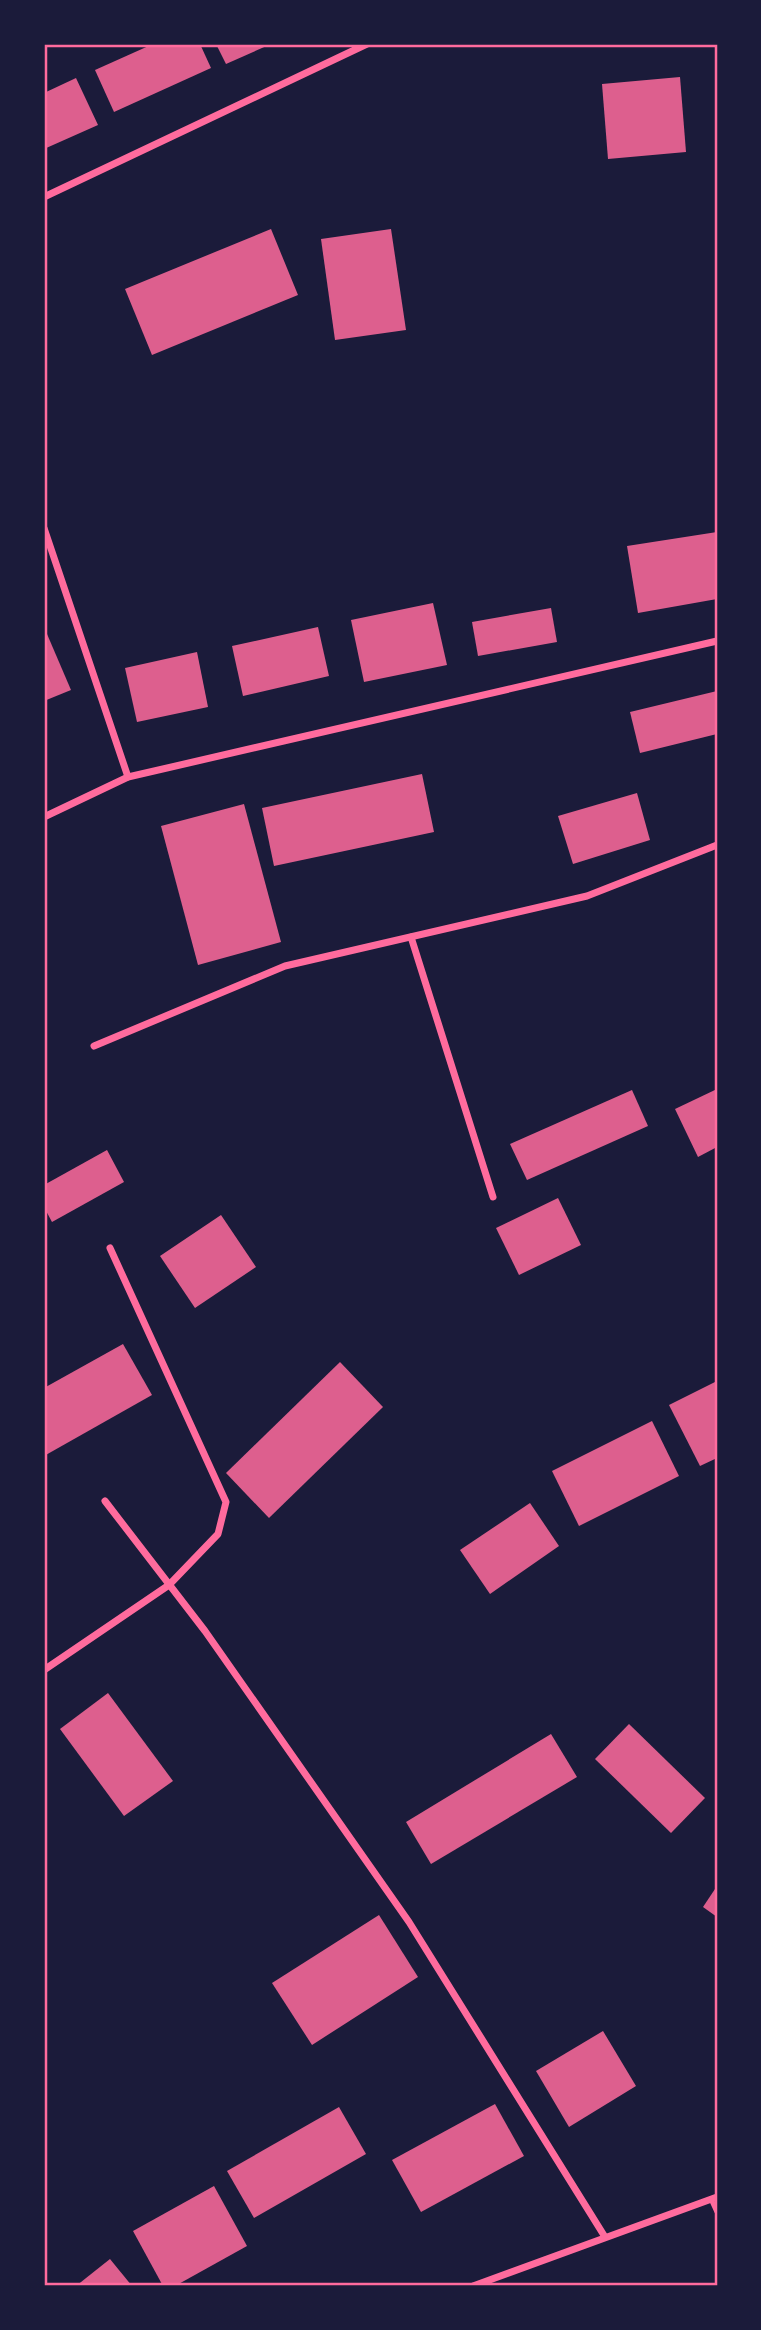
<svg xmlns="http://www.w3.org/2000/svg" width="761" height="2330" font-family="'PT Sans',sans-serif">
<rect width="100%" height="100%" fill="#1b1b3a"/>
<!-- building -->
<g fill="#dd5f8e">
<path d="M 153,44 L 200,44 L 211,68 L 114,112 L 95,70 Z"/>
<path d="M 216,44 L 271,44 L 226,64 Z"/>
<path d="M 680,77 L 686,152 L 608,159 L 602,84 Z"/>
<path d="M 76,78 L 98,125 L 44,149 L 44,93 Z"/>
<path d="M 271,229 L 298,295 L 152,355 L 125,289 Z"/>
<path d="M 391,229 L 406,330 L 335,340 L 321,239 Z"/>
<path d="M 717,532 L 717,599 L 638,613 L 627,546 Z"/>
<path d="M 433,603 L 447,665 L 364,682 L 351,620 Z"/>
<path d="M 551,608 L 557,642 L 478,656 L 472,622 Z"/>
<path d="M 44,627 L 71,690 L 44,701 Z"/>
<path d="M 318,627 L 329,676 L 243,696 L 232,646 Z"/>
<path d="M 197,652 L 208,707 L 137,722 L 125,668 Z"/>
<path d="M 717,691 L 717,734 L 640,753 L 630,712 Z"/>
<path d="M 422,774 L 434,832 L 274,866 L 262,808 Z"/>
<path d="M 637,793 L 650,840 L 573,864 L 558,816 Z"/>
<path d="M 244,804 L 281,942 L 198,965 L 161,826 Z"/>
<path d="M 717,1089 L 717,1147 L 698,1157 L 675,1109 Z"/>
<path d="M 632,1090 L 648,1126 L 527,1180 L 510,1144 Z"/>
<path d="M 107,1150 L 124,1182 L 52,1222 L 44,1207 L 44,1185 Z"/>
<path d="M 558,1198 L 581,1245 L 519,1275 L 496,1228 Z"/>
<path d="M 221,1215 L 256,1267 L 195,1308 L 160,1256 Z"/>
<path d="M 123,1344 L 152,1395 L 44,1456 L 44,1388 Z"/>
<path d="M 340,1362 L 383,1407 L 269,1518 L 226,1473 Z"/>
<path d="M 717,1381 L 717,1458 L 700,1466 L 669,1405 Z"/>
<path d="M 652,1421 L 679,1476 L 579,1526 L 552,1471 Z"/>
<path d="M 530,1503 L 559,1546 L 490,1594 L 460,1550 Z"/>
<path d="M 108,1693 L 173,1781 L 124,1816 L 60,1729 Z"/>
<path d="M 629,1724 L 705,1798 L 671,1833 L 595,1759 Z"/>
<path d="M 551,1734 L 577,1777 L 431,1864 L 406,1822 Z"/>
<path d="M 717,1886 L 717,1917 L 703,1907 Z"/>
<path d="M 379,1915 L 418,1977 L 312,2045 L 272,1983 Z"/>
<path d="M 603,2031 L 636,2086 L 569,2127 L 536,2071 Z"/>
<path d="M 495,2104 L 524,2156 L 421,2212 L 392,2160 Z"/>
<path d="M 339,2107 L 366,2154 L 254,2218 L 227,2171 Z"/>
<path d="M 214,2186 L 247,2246 L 175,2286 L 163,2286 L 133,2231 Z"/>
<path d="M 110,2259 L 132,2286 L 76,2286 Z"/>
</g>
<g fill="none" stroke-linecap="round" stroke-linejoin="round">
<!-- service -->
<path stroke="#ff6b9d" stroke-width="5" d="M 711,2199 L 717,2212"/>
<!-- minor -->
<g stroke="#ff6b9d" stroke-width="7">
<path d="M 44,197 L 367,44"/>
<path d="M 44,528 L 128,777"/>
<path d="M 44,817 L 128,777 L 717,641"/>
<path d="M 411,937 L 493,1197"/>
<path d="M 94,1046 L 285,966 L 587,896 L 717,845"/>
<path d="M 105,1501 L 205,1631 L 409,1922 L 605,2237"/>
<path d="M 44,1670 L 169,1585 L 218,1534 L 226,1502 L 110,1248"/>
<path d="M 473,2286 L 717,2197"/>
</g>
</g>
<!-- border -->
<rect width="761" height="2330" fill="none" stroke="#1b1b3a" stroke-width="91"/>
<rect x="46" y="46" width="670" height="2238" fill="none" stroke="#ff6b9d" stroke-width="2.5"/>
</svg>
